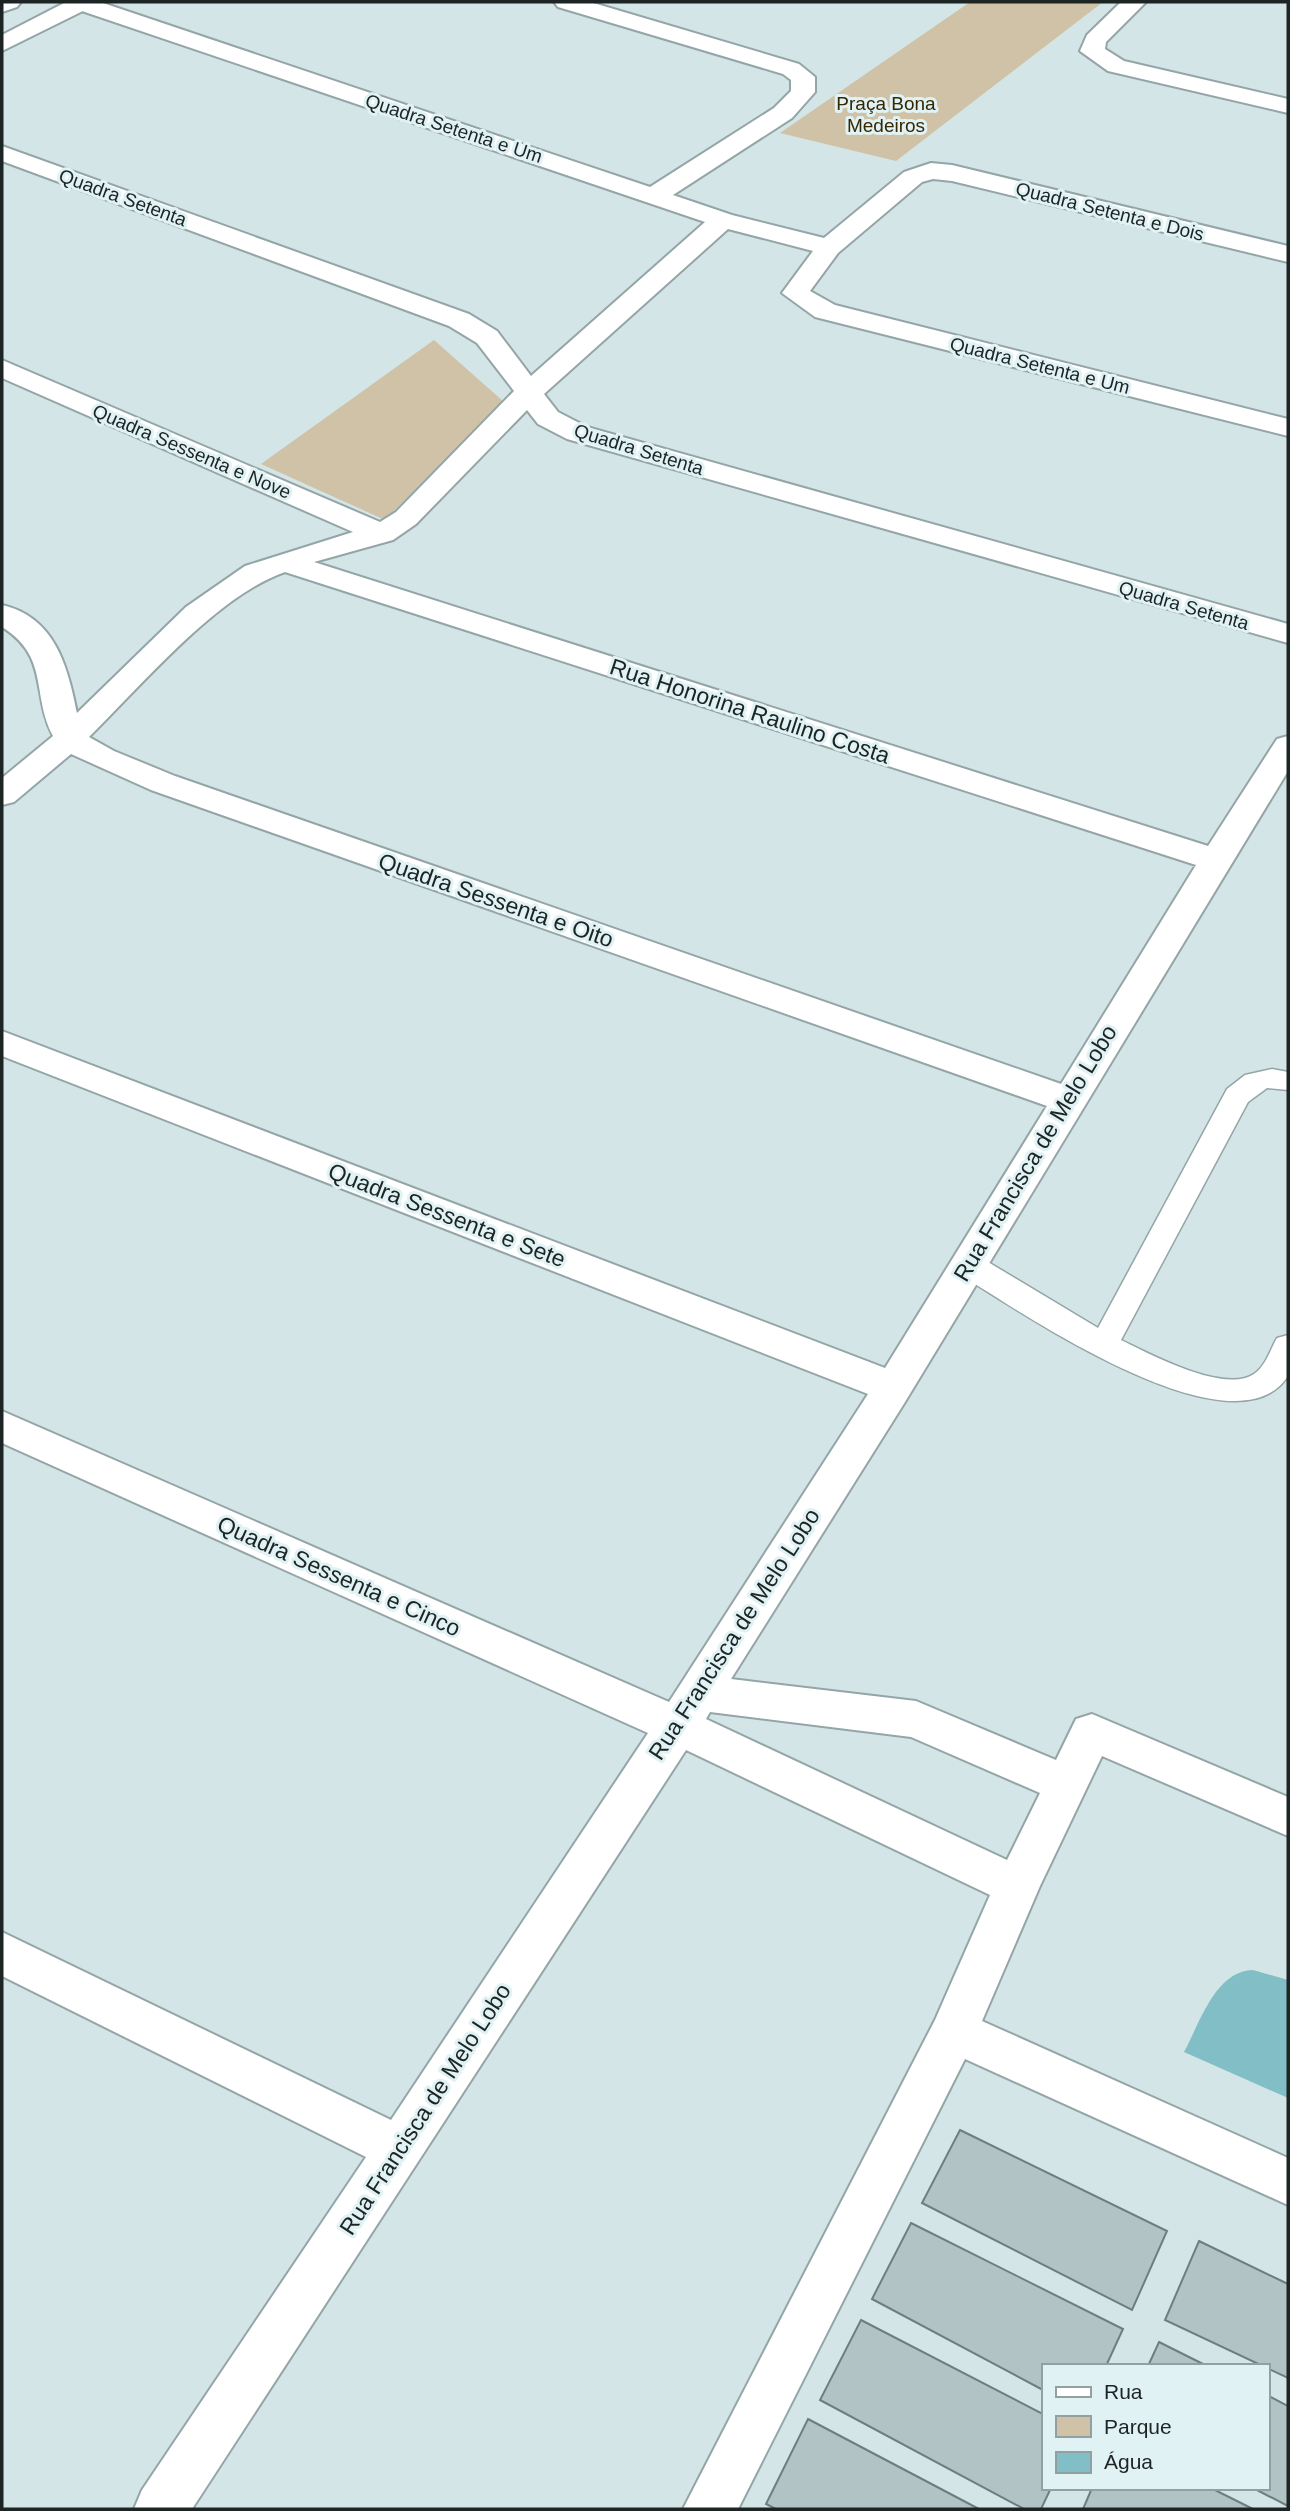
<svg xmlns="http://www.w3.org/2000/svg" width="1290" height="2511" font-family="Helvetica,sans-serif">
<rect width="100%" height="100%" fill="#d3e5e7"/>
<!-- green -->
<g fill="#cfc2a7">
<path d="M 970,2 L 1103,2 L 896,161 L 780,133 Z"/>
<path d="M 434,340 L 504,402 L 385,520 L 261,464 Z"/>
</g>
<!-- water -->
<path fill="#81bec5" d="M 1253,1970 L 1288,1980 L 1288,2098 L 1184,2052 C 1200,2023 1215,1971 1253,1970 Z"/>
<!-- building -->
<g fill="#b2c3c5" stroke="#6e7e80" stroke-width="2">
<path d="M 960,2130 L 1167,2231 L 1132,2310 L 922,2203 Z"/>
<path d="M 911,2223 L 1123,2329 L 1106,2366 L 1043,2366 L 1043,2390 L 872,2299 Z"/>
<path d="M 1199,2241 L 1288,2284 L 1288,2378 L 1165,2320 Z"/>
<path d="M 861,2320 L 1043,2414 L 1043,2488 L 1051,2488 L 1041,2509 L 1024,2509 L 820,2400 Z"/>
<path d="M 1159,2342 L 1207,2366 L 1148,2366 Z"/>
<path d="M 1267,2395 L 1288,2406 L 1288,2506 L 1253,2488 L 1267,2488 Z"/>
<path d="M 808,2419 L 979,2509 L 776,2509 L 766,2504 Z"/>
<path d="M 1092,2488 L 1211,2488 L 1253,2509 L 1083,2509 Z"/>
</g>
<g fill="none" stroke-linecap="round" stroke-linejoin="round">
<!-- service casing -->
<g stroke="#94a5a7" stroke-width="3">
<path id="service" d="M 1272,1069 L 1288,1072 L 1288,1090 L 1267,1088 L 1248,1102 L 1121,1340 C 1150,1354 1224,1394 1254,1374 C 1266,1366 1270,1350 1277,1338 L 1288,1335 L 1288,1376 C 1234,1460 1015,1308 956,1272 L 952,1264 L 956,1256 L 967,1253 L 978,1256 L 1098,1328 L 1227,1089 L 1245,1075 Z"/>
</g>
<!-- minor casing -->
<g stroke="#94a5a7" stroke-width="4">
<g id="minor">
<path d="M 70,2 L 100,2 L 650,187 L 774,108 L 791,91 L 791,80 L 783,74 L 558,7 L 554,2 L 590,2 L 799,64 L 815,77 L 815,92 L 792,118 L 673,195 L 732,215 L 824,238 L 904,172 L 931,163 L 952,165 L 1288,246 L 1288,262 L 952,181 L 933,179 L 922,182 L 838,253 L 810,291 L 835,305 L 1288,419 L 1288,436 L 815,317 L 782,293 L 813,251 L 728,229 L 544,394 L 558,412 L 587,427 L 1288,624 L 1288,643 L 567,439 L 538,424 L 527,410 L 416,524 L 393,540 L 314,562 L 1208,846 L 1277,739 L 1288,736 L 1288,771 L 905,1402 L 731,1679 L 916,1701 L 1056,1760 L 1076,1719 L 1092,1714 L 1288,1797 L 1288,1836 L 1102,1756 L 1040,1886 L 982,2021 L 1288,2158 L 1288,2205 L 965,2059 L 738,2509 L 683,2509 L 935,2020 L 990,1895 L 686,1750 L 192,2509 L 134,2509 L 142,2490 L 366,2157 L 2,1976 L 2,1932 L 391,2120 L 648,1733 L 2,1443 L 2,1411 L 669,1702 L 868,1394 L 2,1056 L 2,1031 L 885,1368 L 1047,1106 L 151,790 L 71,754 L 14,802 L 2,805 L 2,778 L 53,736 C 31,694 50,657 2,627 L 2,605 C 55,617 68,667 77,713 L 186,607 L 245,566 L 353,532 L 2,378 L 2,360 L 380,522 L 396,512 L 514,391 L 477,343 L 449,326 L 2,161 L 2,146 L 469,314 L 497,331 L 531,376 L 705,222 L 73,8 ZM 285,572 L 1196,865 L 1061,1084 L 175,776 L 114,751 L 89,737 C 142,685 216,596 285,572 ZM 710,1712 L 911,1737 L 1040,1793 L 1007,1860 L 706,1719 Z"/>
<path d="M 1121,2 L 1146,2 L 1106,42 L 1105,49 L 1124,61 L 1288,99 L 1288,113 L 1108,71 L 1080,51 L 1087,35 Z"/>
</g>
</g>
<!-- secondary casing -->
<g stroke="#94a5a7" stroke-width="4">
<g id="secondary">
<path d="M 2,2 L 21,2 L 17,7 L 2,12 Z"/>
<path d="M 66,2 L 95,2 L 91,7 L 2,51 L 2,35 Z"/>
</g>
</g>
<!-- service -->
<use href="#service" fill="#fff" fill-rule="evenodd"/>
<!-- minor -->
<use href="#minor" fill="#fff" fill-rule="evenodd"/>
<!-- secondary -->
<use href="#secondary" fill="#fff" fill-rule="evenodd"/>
</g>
<g text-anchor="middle" stroke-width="6" stroke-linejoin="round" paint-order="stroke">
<!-- far-park labels -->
<g font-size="19" fill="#372702" stroke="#e0f2f4">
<text x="886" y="110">Praça Bona<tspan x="886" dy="22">Medeiros</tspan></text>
</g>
<!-- far-street labels -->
<g font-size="19" fill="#1d2424" stroke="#e0f2f4">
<text transform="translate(454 128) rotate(18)" y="7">Quadra Setenta e Um</text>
<text transform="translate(123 197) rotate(20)" y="7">Quadra Setenta</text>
<text transform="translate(1110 211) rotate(14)" y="7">Quadra Setenta e Dois</text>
<text transform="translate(1040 365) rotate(14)" y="7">Quadra Setenta e Um</text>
<text transform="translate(639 449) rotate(17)" y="7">Quadra Setenta</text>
<text transform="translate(192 451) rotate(23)" y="7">Quadra Sessenta e Nove</text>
<text transform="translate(1184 605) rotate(16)" y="7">Quadra Setenta</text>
</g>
<!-- street labels -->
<g font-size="23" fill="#1d2424" stroke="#e0f2f4">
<text transform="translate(750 711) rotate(18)" y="8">Rua Honorina Raulino Costa</text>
<text transform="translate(496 900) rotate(19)" y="8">Quadra Sessenta e Oito</text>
<text transform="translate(1035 1153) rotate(-59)" y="8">Rua Francisca de Melo Lobo</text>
<text transform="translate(447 1215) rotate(21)" y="8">Quadra Sessenta e Sete</text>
<text transform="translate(339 1576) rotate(24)" y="8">Quadra Sessenta e Cinco</text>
<text transform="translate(734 1634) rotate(-57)" y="8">Rua Francisca de Melo Lobo</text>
<text transform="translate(425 2109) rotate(-57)" y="8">Rua Francisca de Melo Lobo</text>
</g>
</g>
<!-- border -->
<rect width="1290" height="2511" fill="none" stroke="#1d2424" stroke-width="7"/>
<!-- legend -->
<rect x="1042" y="2364" width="228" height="126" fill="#e0f2f4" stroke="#92a0a1" stroke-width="2"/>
<rect x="1056" y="2387" width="35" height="10" fill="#ffffff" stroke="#92a0a1" stroke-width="2"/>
<text x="1104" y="2399" font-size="21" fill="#1d2424">Rua</text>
<rect x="1056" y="2416" width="35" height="21" fill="#cfc2a7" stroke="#92a0a1" stroke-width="2"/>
<text x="1104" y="2434" font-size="21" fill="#1d2424">Parque</text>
<rect x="1056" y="2452" width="35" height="21" fill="#81bec5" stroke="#92a0a1" stroke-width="2"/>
<text x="1104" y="2469" font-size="21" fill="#1d2424">Água</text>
</svg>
